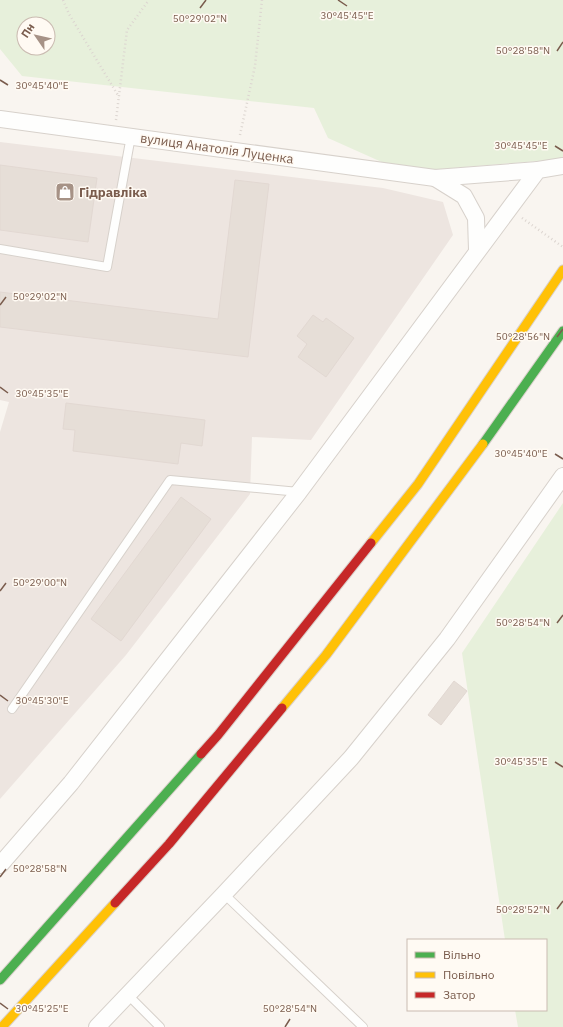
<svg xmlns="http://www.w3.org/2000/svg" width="563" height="1027" font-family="'IBM Plex Sans',sans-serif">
<rect width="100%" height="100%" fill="#f9f5f0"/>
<!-- industrial -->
<path fill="#ede5e0" d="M 0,142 L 383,188 L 443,202 L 453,235 L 311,440 L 252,437 L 250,494 L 126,655 L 0,799 L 0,432 L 9,402 L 0,400 Z"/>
<!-- green -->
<g fill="#e7f0db" fill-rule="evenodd">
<path d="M 0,0 L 563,0 L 563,159 L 404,172 L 328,138 L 314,108 L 22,76 L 0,49 ZM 24,24 L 48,24 L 48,48 L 24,48 Z"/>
<path d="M 563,503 L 563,1027 L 518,1027 L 515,1010 L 546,1010 L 546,940 L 505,940 L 462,653 Z"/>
</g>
<!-- building -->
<g fill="#e6ded7" stroke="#e2d8d2">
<path d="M 0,165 L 97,178 L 88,242 L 0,230 Z"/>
<path d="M 235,180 L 269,184 L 248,357 L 0,327 L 0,292 L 218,319 Z"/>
<path d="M 313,315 L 323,322 L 326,318 L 354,338 L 326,377 L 298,357 L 307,344 L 297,336 Z"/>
<path d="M 66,403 L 205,420 L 202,446 L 181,443 L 178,464 L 73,451 L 75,430 L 63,429 Z"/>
<path d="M 181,497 L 211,519 L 121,641 L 91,619 Z"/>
<path d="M 454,681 L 467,691 L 441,725 L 428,715 Z"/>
</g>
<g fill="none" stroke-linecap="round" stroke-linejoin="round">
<!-- lane casing -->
<g stroke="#d7d1cb" stroke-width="10">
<g id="lane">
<path d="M 0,249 L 107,267 L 131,136"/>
<path d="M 12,709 L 170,480 L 299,492"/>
<path d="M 224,894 L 363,1027"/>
<path d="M 128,995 L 160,1027"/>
</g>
</g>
<!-- street casing -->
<g stroke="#d7d1cb" stroke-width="18">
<g id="street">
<path d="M 0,119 L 435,178 L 538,170"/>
<path d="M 435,178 L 464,196 L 476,218 L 477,250"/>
<path d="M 0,865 L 71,783 L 299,492 L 538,170 L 563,166"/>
<path d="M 97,1027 L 224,894 L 351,758 L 447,639 L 563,476"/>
</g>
</g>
<!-- fast casing -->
<g stroke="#dad1cc" stroke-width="11">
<g id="fast">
<path d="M 483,444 L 563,331"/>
<path d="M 0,980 L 201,754"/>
</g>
</g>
<!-- slow casing -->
<g stroke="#dad1cc" stroke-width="11">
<g id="slow">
<path d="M 371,543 L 418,484 L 563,270"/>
<path d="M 282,708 L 326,655 L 483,444"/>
<path d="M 2,1027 L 115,903"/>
</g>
</g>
<!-- jam casing -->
<g stroke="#dad1cc" stroke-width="11">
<g id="jam">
<path d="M 201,754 L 218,735 L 371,543"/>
<path d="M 115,903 L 169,844 L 282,708"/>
</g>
</g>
<!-- path -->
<g stroke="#dcd5d0" stroke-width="2.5" stroke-dasharray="1 3" stroke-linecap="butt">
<path d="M 63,0 L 69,14 L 119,97"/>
<path d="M 116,120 L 127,30 L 149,0"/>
<path d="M 240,135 L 255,66 L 262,0"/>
<path d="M 522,218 L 563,247"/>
</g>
<!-- lane -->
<use href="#lane" stroke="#fefefd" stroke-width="8"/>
<!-- street -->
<use href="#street" stroke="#fefefd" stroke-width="16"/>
<!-- fast -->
<use href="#fast" stroke="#4caf50" stroke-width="9"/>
<!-- slow -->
<use href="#slow" stroke="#ffc107" stroke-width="9"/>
<!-- jam -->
<use href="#jam" stroke="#c62828" stroke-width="9"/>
</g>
<!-- ticks -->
<path fill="none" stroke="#7a5c4d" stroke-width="1.5" d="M 338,0 L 347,6M 200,8 L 206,0M 557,51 L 563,42M 0,80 L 8,85M 555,146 L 563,151M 0,305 L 6,297M 557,337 L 563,329M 0,387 L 8,393M 555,454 L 563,459M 0,591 L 6,583M 557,623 L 563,615M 0,695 L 8,701M 555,762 L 563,767M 0,877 L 6,869M 557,909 L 563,901M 0,1003 L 8,1009M 285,1027 L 290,1019"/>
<!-- icons -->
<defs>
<g id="shop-square" transform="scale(1)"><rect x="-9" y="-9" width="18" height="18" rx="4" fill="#a69286" stroke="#fffaf3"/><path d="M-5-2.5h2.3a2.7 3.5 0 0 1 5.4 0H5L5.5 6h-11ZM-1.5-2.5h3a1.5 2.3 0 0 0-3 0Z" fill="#fff"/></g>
</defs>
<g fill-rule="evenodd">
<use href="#shop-square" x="65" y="192"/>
</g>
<g text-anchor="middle" stroke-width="3" stroke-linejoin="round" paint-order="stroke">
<!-- street labels -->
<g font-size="13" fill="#7a5c4d" stroke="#fffaf3">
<text transform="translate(217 148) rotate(8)" y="5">вулиця Анатолія Луценка</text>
</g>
<!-- poi labels -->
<g font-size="13" font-weight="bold" fill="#7a5c4d" stroke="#fffaf3" text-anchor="start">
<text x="79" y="197">Гідравліка</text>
</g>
</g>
<g font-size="10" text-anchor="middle" fill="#7a5c4d" stroke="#fffaf3" stroke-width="3" stroke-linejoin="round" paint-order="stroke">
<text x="347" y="19">30°45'45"E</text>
<text x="200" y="22">50°29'02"N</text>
<text x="523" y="54">50°28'58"N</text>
<text x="42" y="89">30°45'40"E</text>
<text x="521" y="149">30°45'45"E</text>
<text x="40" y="300">50°29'02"N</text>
<text x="523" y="340">50°28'56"N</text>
<text x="42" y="397">30°45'35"E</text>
<text x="521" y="457">30°45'40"E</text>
<text x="40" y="586">50°29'00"N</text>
<text x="523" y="626">50°28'54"N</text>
<text x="42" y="704">30°45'30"E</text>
<text x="521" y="765">30°45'35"E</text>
<text x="40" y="872">50°28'58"N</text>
<text x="523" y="913">50°28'52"N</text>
<text x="42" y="1012">30°45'25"E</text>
<text x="290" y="1012">50°28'54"N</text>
</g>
<!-- legend -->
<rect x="407" y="939" width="140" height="72" fill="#fffaf3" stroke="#cabbb1"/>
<rect x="415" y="952" width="20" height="6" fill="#4caf50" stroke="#cabbb1"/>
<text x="443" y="959" font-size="12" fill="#7a5c4d">Вільно</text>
<rect x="415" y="972" width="20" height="6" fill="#ffc107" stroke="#cabbb1"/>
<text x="443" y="979" font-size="12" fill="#7a5c4d">Повільно</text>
<rect x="415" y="992" width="20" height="6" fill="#c62828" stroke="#cabbb1"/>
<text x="443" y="999" font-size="12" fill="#7a5c4d">Затор</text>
<!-- north arrow -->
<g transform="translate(36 36) rotate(304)"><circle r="19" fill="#fffaf3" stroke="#cabbb1"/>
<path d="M0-3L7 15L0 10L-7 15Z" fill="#a69286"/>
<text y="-6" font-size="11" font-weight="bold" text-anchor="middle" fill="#7a5c4d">Пн</text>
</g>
</svg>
